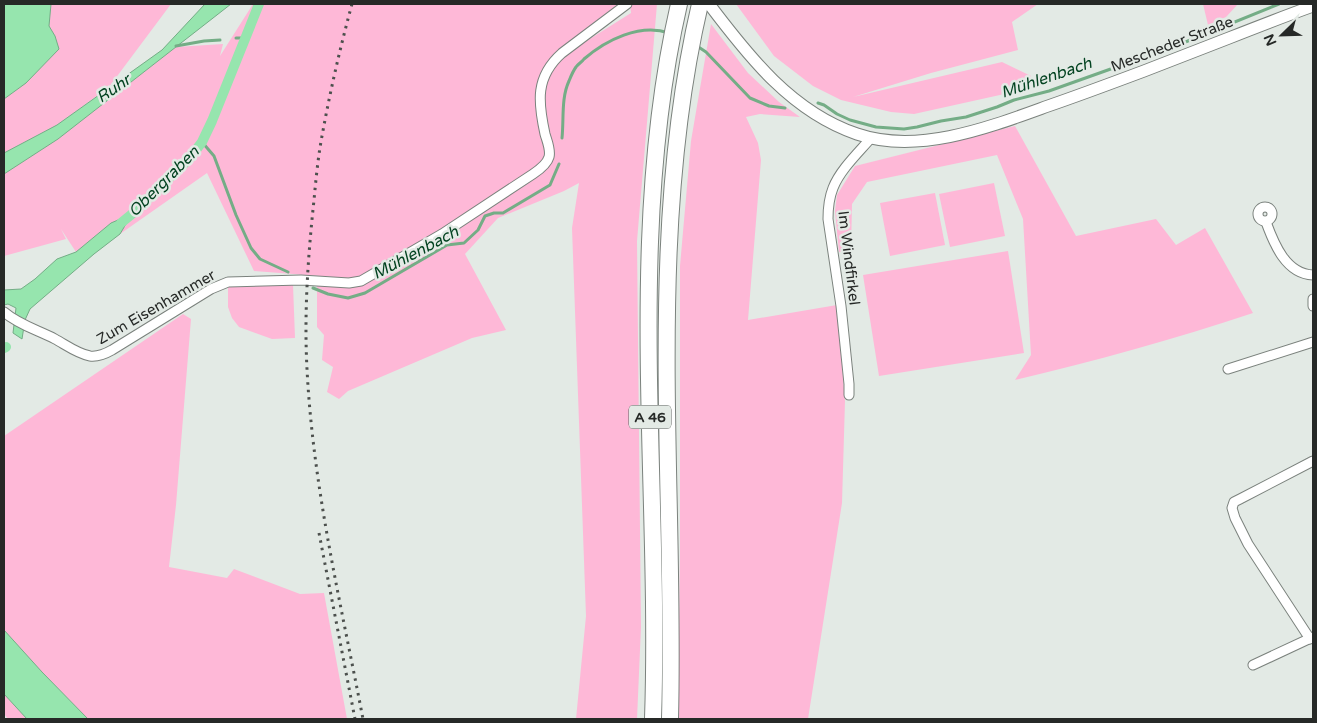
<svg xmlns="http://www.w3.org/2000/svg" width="1317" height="723" font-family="'Varela Round',sans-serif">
<rect width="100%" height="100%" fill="#e3eae5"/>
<!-- green -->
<g fill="#feb8d7">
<path d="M 51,4 L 171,4 L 109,87 L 57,125 L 4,153 L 4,99 L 22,86 L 55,36 L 49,26 Z"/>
<path d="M 253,4 L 618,4 L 576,37 L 577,47 L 631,13 L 630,4 L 657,4 L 637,241 L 641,627 L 637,719 L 576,719 L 586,616 L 572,228 L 579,183 L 564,191 L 498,218 L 465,254 L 506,330 L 472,338 L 348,391 L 339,399 L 327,392 L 333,367 L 322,360 L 324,335 L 317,327 L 317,286 L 361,286 L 453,233 L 529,181 L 528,178 L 362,276 L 346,278 L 254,271 L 207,173 L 120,234 L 131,215 L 111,223 L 76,252 L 61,229 L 66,239 L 4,256 L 4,174 L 58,139 L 176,47 L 223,44 L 220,56 Z"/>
<path d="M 736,4 L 1038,4 L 1012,22 L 1018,50 L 931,73 L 853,97 L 1002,62 L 1031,76 L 1018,91 L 914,114 L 891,112 L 841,100 L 813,86 L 774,56 Z"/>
<path d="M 1203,4 L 1238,4 L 1226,17 L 1208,25 Z"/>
<path d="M 711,24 L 748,73 L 779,102 L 800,117 L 760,114 L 746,117 L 758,143 L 761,160 L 748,320 L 837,305 L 845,401 L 842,503 L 808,719 L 678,719 L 680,553 L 680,266 L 691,141 Z"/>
<path d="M 1015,126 L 1076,236 L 1156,219 L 1176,245 L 1205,228 L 1253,313 C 1175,339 1095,361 1015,380 L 1031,355 L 1023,219 L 997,155 L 867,182 L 852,204 L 851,250 L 839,252 L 835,211 L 837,195 L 855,166 Z"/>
<path d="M 994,183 L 1005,236 L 950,247 L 939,194 Z"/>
<path d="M 935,193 L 945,245 L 890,256 L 880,203 Z"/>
<path d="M 1008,251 L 1024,353 L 879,376 L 863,275 Z"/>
<path d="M 293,285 L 295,338 L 272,339 L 239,327 L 232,318 L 228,307 L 228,286 Z"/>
<path d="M 183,314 L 191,319 L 176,505 L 169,567 L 227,578 L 234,569 L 300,594 L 324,593 L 347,719 L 88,719 L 42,672 L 4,630 L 4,436 Z"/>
<path d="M 4,694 L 27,719 L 8,719 L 4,714 Z"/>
</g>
<!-- water -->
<g fill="#96e5ae" stroke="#74ad86">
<path d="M 4,4 L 51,4 L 49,26 L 55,36 L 59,49 L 26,83 L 4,99 Z"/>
<path d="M 205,4 L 231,4 L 58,139 L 4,174 L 4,153 L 57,125 L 162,50 Z"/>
<path d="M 132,214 L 120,234 L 94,254 L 30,309 L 25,320 L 22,339 L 13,333 L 16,308 L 8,304 L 4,305 L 4,290 L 21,289 L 35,279 L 57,259 L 76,252 L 111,223 Z"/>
<path d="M 4,630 L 42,672 L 88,719 L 27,719 L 4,694 Z"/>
</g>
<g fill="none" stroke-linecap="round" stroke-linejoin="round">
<!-- stream -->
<g stroke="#74ad86" stroke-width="3">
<path d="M 236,38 L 246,38"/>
<path d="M 176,46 L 204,41 L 220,40"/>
<path d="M 697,46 L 706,52 L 750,98 L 769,106 L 785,108"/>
<path d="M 818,103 L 824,105 L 837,114 L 850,120 L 876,127 L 904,129 L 917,127 L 941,121 L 966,117 L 997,107 L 1014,100 L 1049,91 L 1178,45 L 1279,4"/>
<path d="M 562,138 C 564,119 561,98 569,81 C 571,76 573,71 576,67 C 578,64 582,62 584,59 C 606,40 640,23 669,33"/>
<path d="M 202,142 L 214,156 L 236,215 L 251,248 L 260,259 L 288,272"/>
<path d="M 313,288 L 328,294 L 348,298 L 365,293 L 447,245 L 464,243 L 478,230 L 485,216 L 494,213 L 503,213 L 550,185 L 559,164"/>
</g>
<!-- canal -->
<g stroke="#96e5ae" stroke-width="10">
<path d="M 121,223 L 132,214 L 189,159 L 202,142 L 212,121 L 259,4"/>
<path d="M 4,348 L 6,347"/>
</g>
<!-- minor casing -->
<g stroke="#7b827d" stroke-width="11">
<g id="minor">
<circle cx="1265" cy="214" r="7"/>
<path d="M 1266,222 C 1274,244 1286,274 1313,275"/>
<path d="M 1313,299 L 1313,306"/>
<path d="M 4,312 C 19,325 38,330 55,339 C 66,345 78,354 90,356 C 98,357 105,354 112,350 L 211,289 L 228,282 L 301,280 L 349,283 L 361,281 L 442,234 L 533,174 C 539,170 547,164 549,157 C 551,150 547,141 545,134 C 538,102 535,77 562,53 L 627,4"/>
<path d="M 1228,369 L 1313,342"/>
<path d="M 849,395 L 849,384 L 841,306 L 828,219 C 828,208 829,198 833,188 C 840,170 858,153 871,138"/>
<path d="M 1310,639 L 1248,544 L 1235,518 L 1232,508 L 1234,502 L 1240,499 L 1313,461"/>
<path d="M 1253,665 L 1313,637"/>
</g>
</g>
<!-- tertiary casing -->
<g stroke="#7b827d" stroke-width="13">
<path id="tertiary" d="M 709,4 C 749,57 792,112 857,134 C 918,155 990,127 1048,106 C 1080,95 1112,83 1144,71 C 1172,60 1200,49 1229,38 C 1257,27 1285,16 1313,6"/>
</g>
<!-- motorway casing -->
<g stroke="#7b827d" stroke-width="18">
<g id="motorway">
<path d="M 653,719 C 661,481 625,239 679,4"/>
<path d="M 670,719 C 676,481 645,239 700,4"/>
</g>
</g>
<!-- minor -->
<use href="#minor" stroke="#fff" stroke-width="9"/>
<!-- tertiary -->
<use href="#tertiary" stroke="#fff" stroke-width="11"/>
<!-- motorway -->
<use href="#motorway" stroke="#fff" stroke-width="16"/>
<!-- rail -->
<g stroke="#4c504d" stroke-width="3" stroke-dasharray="2.5 5" stroke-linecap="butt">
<path d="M 352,4 C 340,48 330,92 322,136 C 318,157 316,179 314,200 C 308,256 304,313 307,369 C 313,488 341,604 363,719"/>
<path d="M 319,533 L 355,719"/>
</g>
</g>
<g text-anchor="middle" stroke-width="5" stroke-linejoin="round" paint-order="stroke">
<!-- shield labels -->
<rect fill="#e3eae5" stroke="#5f6360" stroke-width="1" x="629" y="405.5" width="42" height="23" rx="4"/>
<g font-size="14" font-weight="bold" fill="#262927">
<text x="650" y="422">A 46</text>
</g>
<!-- street labels -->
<g font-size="15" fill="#262927" stroke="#e3eae5">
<text transform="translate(1172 44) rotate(-21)" y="5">Mescheder Straße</text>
<text transform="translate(849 258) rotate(83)" y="5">Im Windfirkel</text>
<text transform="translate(156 307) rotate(-30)" y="5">Zum Eisenhammer</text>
</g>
<!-- water labels -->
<g font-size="16" font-style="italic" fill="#034321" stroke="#e3eae5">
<text transform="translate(1046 77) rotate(-19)" y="6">Mühlenbach</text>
<text transform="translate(113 88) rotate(-34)" y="6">Ruhr</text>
<text transform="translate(163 181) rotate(-45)" y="6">Obergraben</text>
<text transform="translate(415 252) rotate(-28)" y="6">Mühlenbach</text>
</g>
</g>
<!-- border -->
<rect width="1317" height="723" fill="none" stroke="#262927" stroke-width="10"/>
<!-- north arrow -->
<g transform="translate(1282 35) rotate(247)" stroke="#e3eae5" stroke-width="4" paint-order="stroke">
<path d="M0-4L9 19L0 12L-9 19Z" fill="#262927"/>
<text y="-8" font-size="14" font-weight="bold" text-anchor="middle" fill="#262927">N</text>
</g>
</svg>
